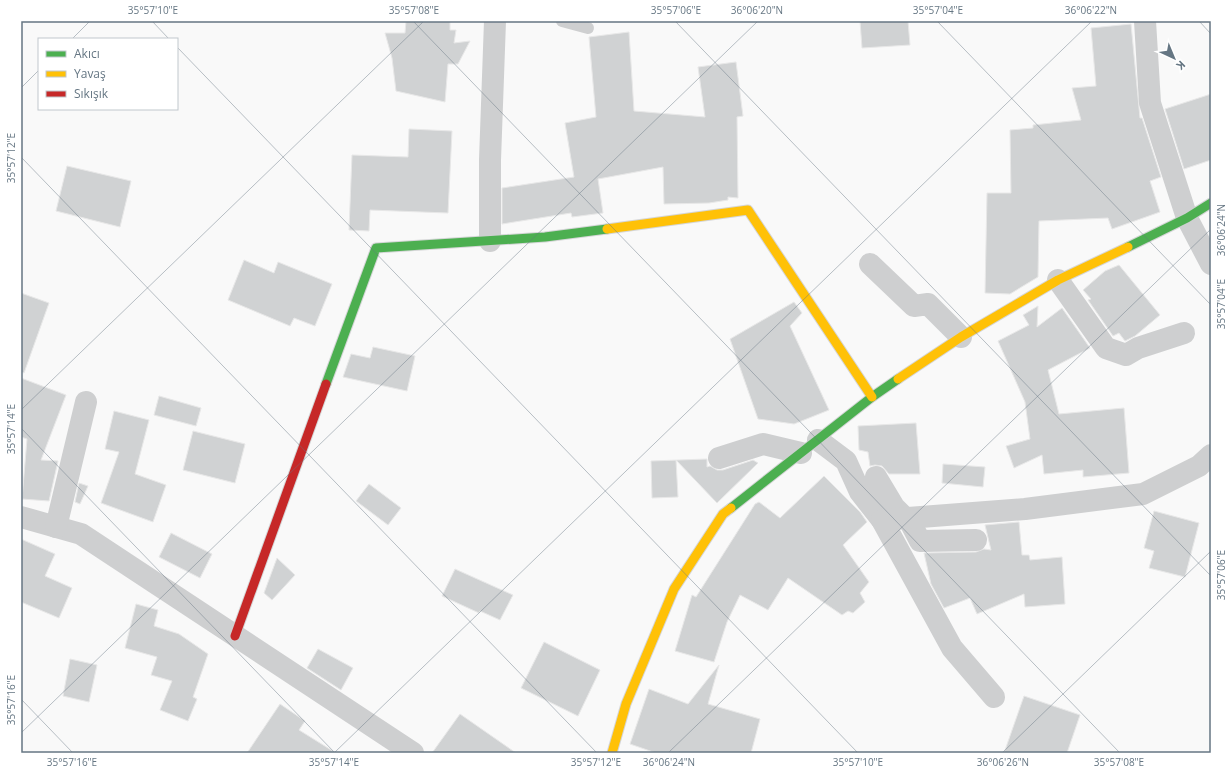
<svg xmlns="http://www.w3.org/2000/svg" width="1232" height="774" font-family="'Open Sans',sans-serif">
<rect width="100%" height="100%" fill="#f9f9f9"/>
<!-- building -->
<g fill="#d0d2d3" stroke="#e8e8e8">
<path d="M 406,21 L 450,21 L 450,30 L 456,30 L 454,43 L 470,41 L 458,64 L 448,64 L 445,102 L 396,91 L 392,58 L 385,33 L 405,33 Z"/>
<path d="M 860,21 L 908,21 L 910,45 L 862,48 Z"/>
<path d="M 1131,24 L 1140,118 L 1142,118 L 1161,177 L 1150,181 L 1160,212 L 1112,229 L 1108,218 L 1039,221 L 1038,277 L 1010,294 L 985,293 L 987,193 L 1011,193 L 1010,130 L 1033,128 L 1033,125 L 1081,120 L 1072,88 L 1096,86 L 1091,28 Z"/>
<path d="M 629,32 L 634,111 L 705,117 L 698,67 L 736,62 L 743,116 L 737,117 L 738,198 L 728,197 L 728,200 L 709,203 L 664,204 L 663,167 L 598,179 L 603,213 L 572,217 L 571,213 L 502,224 L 502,188 L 574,177 L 565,123 L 596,117 L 589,37 Z"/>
<path d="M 1211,94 L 1211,160 L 1184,169 L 1165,109 Z"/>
<path d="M 409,129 L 452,131 L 448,213 L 370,210 L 369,231 L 349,230 L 352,155 L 408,157 Z"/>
<path d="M 67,166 L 131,181 L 120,227 L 56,211 Z"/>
<path d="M 244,260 L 274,273 L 278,262 L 332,284 L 315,326 L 294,318 L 290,326 L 228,300 Z"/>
<path d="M 1119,265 L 1160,315 L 1135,336 L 1125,341 L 1119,333 L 1113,336 L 1088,300 L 1091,299 L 1083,290 L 1105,271 Z"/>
<path d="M 21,293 L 49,303 L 24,373 L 21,372 Z"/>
<path d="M 794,302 L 802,313 L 790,326 L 829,410 L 794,424 L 758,419 L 730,339 Z"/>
<path d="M 1038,306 L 1037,327 L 1062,308 L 1090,348 L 1048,370 L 1059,414 L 1124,408 L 1129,473 L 1083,477 L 1083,470 L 1044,474 L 1042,455 L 1014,468 L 1006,446 L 1030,439 L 1025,402 L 998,341 L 1029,325 L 1023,315 Z"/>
<path d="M 373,347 L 415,356 L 407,391 L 343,377 L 351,354 L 370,358 Z"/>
<path d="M 21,378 L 66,395 L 41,460 L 58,461 L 49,501 L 22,499 L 27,439 L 21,437 Z"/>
<path d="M 159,396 L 201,408 L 196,426 L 154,415 Z"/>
<path d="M 114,411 L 149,420 L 135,474 L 166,485 L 153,522 L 101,503 L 119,452 L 105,449 Z"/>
<path d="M 916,423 L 920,474 L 889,474 L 882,466 L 875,465 L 870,466 L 868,452 L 859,450 L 858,426 Z"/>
<path d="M 193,431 L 245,444 L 235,483 L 183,470 Z"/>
<path d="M 707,459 L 707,467 L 710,466 L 717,470 L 723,470 L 753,460 L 758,463 L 717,503 L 676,460 L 678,497 L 652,498 L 651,461 Z"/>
<path d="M 943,464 L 985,467 L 983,487 L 942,483 Z"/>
<path d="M 824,476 L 860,512 L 867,522 L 843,545 L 869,582 L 860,593 L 865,602 L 853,613 L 848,611 L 842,615 L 788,578 L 768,610 L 740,595 L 727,622 L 714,662 L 675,651 L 692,595 L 696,597 L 755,504 L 759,502 L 780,518 Z"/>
<path d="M 79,483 L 88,486 L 80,504 L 75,502 Z"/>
<path d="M 369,484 L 401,508 L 388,525 L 356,501 Z"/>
<path d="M 1154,511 L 1199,523 L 1185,577 L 1149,568 L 1154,551 L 1144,548 Z"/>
<path d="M 1019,522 L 1022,555 L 1029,555 L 1030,560 L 1062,557 L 1065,604 L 1025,607 L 1024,594 L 977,614 L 970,598 L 944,608 L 931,584 L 924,553 L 976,552 L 984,549 L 991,550 L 985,525 Z"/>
<path d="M 171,533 L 212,554 L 200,578 L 159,557 Z"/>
<path d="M 21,539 L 55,554 L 45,576 L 72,588 L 59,618 L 21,602 Z"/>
<path d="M 277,558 L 295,575 L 272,600 L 264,593 Z"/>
<path d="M 455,569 L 513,595 L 500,620 L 480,611 L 479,613 L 442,596 Z"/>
<path d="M 136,604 L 158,610 L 154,626 L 179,634 L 208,654 L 193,697 L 197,699 L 188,721 L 160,710 L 172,681 L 151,675 L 157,657 L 125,648 Z"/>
<path d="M 544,642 L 600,670 L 578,716 L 521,688 Z"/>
<path d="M 318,649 L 353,668 L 341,690 L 307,668 Z"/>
<path d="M 70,659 L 97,665 L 89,702 L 63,696 Z"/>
<path d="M 719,665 L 708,704 L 760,719 L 751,753 L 656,753 L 630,744 L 649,689 L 688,704 Z"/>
<path d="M 1024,696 L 1080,715 L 1067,753 L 1004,753 Z"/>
<path d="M 280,704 L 305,721 L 299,730 L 336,753 L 247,753 Z"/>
<path d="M 460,714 L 516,753 L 432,753 Z"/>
</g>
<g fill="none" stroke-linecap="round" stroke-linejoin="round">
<!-- fast casing -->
<g stroke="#d5d6d7" stroke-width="11">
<g id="fast">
<path d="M 1128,247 L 1187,218 L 1211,203"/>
<path d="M 326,384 L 376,248 L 545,237 L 607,229"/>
<path d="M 731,508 L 872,397 L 898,379"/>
</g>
</g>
<!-- slow casing -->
<g stroke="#d5d6d7" stroke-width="11">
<g id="slow">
<path d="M 607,229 L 748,210 L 872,397"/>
<path d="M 898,379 L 961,337 L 1058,280 L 1128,247"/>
<path d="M 612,753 L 626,704 L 674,589 L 723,514 L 731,508"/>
</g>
</g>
<!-- jam casing -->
<g stroke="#d5d6d7" stroke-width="11">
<path id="jam" d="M 235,636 L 326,384"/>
</g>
<!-- lane -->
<path stroke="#cecfd0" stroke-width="12" d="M 562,21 L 588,28"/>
<!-- street -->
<g stroke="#cecfd0" stroke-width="22">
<path d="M 1145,21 L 1150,103 L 1187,218 L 1211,264"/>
<path d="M 490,241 L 490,160 L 495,21"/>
<path d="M 870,264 L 914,306 L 928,304 L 961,337"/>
<path d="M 1058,280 L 1106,348 L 1126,355 L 1138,348 L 1184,333"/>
<path d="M 818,440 L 846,461 L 860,492 L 882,520 L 952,648 L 994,697"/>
<path d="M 719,458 L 763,444 L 801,453"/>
<path d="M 876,477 L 894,507 L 905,518"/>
<path d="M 21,517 L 81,534 L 413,753"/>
<path d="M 908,518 L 920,541 L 976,540"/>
<path d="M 882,520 L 1025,509 L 1143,494 L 1199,466 L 1211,455"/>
<path d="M 56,527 L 86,402"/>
</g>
<!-- fast -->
<use href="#fast" stroke="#4caf50" stroke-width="9"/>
<!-- slow -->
<use href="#slow" stroke="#ffc107" stroke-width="9"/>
<!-- jam -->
<use href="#jam" stroke="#c62828" stroke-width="9"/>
</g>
<!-- ticks -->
<path fill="none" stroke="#657683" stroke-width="1" stroke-opacity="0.45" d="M 152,21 L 169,39M 413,21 L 1120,753M 675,21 L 1211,576M 937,21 L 1211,305M 1199,21 L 1211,34M 72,39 L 90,21M 177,47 L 858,753M 21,88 L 39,70M 21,157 L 597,753M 21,410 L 424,21M 21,428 L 335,753M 21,699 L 73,753M 21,733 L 758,21M 334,753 L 1092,21M 668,753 L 1211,229M 1002,753 L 1211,551"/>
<!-- border -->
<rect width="1232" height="774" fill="none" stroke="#ffffff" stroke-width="44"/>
<!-- legend -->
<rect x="38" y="38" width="140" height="72" fill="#ffffff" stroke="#c1c8cd"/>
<rect x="46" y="51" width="20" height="6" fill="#4caf50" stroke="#c1c8cd"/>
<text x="74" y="58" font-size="12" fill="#657683">Akıcı</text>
<rect x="46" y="71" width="20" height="6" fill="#ffc107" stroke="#c1c8cd"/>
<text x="74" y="78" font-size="12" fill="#657683">Yavaş</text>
<rect x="46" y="91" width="20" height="6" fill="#c62828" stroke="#c1c8cd"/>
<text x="74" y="98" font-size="12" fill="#657683">Sıkışık</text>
<!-- north arrow -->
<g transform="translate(1174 58) rotate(136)" stroke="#ffffff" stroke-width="3" paint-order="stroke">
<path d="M0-3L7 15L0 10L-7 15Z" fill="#657683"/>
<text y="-6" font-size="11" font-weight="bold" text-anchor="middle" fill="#657683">K</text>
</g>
<rect x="22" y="22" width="1188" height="730" fill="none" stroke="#657683" stroke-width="1.5"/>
<g font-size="10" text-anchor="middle" fill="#657683">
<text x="153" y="14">35°57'10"E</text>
<text x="414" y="14">35°57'08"E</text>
<text x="676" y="14">35°57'06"E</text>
<text x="757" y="14">36°06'20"N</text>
<text x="938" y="14">35°57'04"E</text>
<text x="1091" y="14">36°06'22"N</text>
<text transform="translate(11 158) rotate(-90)" y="4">35°57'12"E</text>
<text transform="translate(1221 230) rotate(-90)" y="4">36°06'24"N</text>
<text transform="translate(1221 304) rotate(-90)" y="4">35°57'04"E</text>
<text transform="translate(11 429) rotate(-90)" y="4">35°57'14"E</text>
<text transform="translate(1221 575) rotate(-90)" y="4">35°57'06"E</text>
<text transform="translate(11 700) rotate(-90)" y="4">35°57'16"E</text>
<text x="72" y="766">35°57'16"E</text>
<text x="334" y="766">35°57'14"E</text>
<text x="596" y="766">35°57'12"E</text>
<text x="669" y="766">36°06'24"N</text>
<text x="858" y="766">35°57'10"E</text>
<text x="1003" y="766">36°06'26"N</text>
<text x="1119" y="766">35°57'08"E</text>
</g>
</svg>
